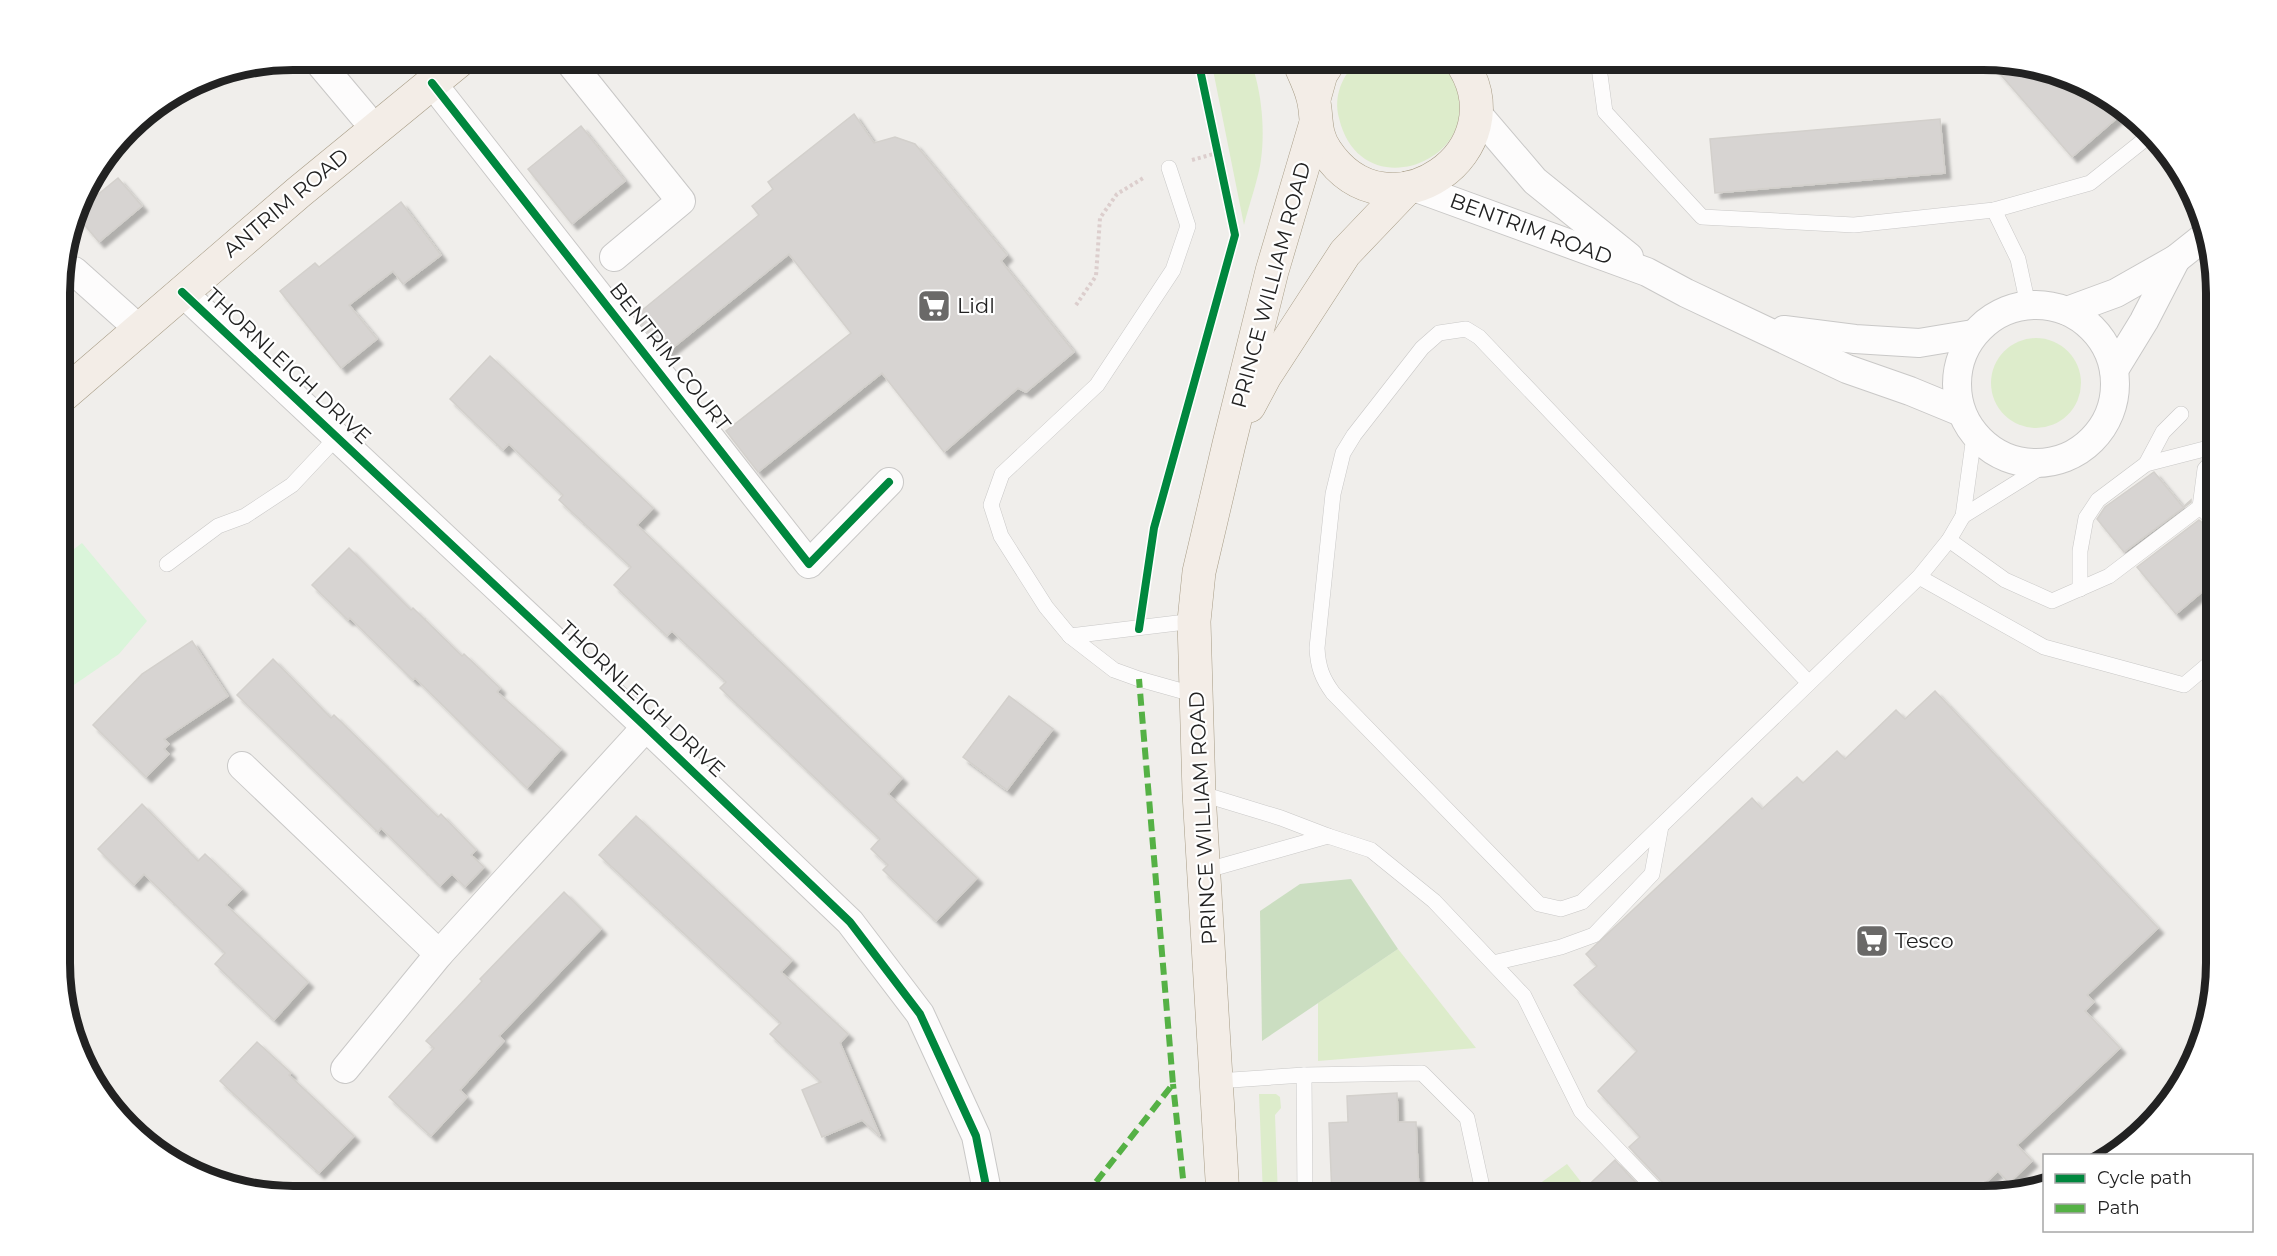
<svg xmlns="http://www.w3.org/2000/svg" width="2277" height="1256" font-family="Montserrat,sans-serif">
<defs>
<filter id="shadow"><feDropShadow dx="5.5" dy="5.5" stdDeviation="1.5" flood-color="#0004"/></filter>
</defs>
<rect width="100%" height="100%" fill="#f0eeeb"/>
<!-- grass -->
<g fill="#ddeccb">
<path d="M 1211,60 L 1250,60 C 1262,89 1266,135 1260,166 C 1256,186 1249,205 1244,225 Z"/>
<path d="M 1358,60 L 1439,60 C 1515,147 1363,220 1339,118 C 1333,95 1343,75 1358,60 Z"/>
<circle cx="2036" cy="383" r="45"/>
<path d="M 1398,949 L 1476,1048 L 1318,1061 L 1318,1003 Z"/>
<path d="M 1259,1094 L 1276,1094 L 1280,1097 L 1281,1108 L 1275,1115 L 1278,1196 L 1263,1196 Z"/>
<path d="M 1567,1164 L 1592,1196 L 1540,1196 L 1539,1184 Z"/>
</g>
<!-- forest -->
<path fill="#cbdec1" d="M 1351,879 L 1398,949 L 1262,1041 L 1260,911 L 1300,884 Z"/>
<!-- park -->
<path fill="#daf5da" d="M 82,543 L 147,621 L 119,654 L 65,691 L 61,685 L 61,559 Z"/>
<!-- building -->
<g fill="#d7d4d2" stroke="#d3d0cc" stroke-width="1.5" filter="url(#shadow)">
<path d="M 1989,61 L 2087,84 L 2126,110 L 2072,157 Z"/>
<path d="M 854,114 L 874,143 L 895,137 L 915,144 L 1007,255 L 1001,261 L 1074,352 L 1026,392 L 1018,388 L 944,452 L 882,373 L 758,472 L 726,431 L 851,333 L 789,254 L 665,354 L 635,316 L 759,215 L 752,206 L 773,189 L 768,182 Z"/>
<path d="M 1940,119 L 1945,173 L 1715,193 L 1710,139 Z"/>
<path d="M 581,126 L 625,181 L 572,224 L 528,169 Z"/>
<path d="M 118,178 L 142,206 L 99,242 L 77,216 L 79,210 Z"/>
<path d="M 401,202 L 441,255 L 403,284 L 393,271 L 349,305 L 377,339 L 341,368 L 280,291 L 315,263 L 319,267 Z"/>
<path d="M 490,356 L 653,508 L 637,525 L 902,778 L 888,794 L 977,878 L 936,921 L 883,870 L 888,865 L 871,849 L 880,839 L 720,688 L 726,682 L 672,631 L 667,636 L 614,585 L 631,567 L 559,500 L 563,495 L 509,444 L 503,450 L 450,399 Z"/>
<path d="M 2154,472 L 2183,507 L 2191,500 L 2191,502 L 2124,552 L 2097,519 L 2105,507 Z"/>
<path d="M 2199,520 L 2210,529 L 2216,532 L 2216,580 L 2176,614 L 2137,567 Z"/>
<path d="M 349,548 L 411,610 L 413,608 L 462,656 L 464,654 L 500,688 L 497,692 L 561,749 L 527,788 L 415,678 L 413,680 L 350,618 L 348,620 L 312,585 Z"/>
<path d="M 192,641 L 228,696 L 164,739 L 169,744 L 164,749 L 169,754 L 146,777 L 93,725 L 142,674 Z"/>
<path d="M 273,659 L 331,718 L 334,715 L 438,817 L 441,814 L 476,850 L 471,855 L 484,867 L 465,887 L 452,874 L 440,886 L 381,828 L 378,832 L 237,695 Z"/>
<path d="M 1935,691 L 2158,928 L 2087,995 L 2094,1002 L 2085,1011 L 2120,1048 L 2017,1145 L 2032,1161 L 2009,1183 L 1998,1171 L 1972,1196 L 1672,1196 L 1669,1189 L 1629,1147 L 1640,1137 L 1598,1091 L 1637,1051 L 1574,985 L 1597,966 L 1586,954 L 1752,798 L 1762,809 L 1797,777 L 1803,783 L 1837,751 L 1845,759 L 1896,710 L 1905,719 Z"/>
<path d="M 1009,696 L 1053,729 L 1007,790 L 963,757 Z"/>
<path d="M 142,804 L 198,861 L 205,854 L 242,889 L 226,905 L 308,982 L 274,1020 L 215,964 L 225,953 L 144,874 L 134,885 L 98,849 Z"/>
<path d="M 636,816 L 792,960 L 781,972 L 848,1034 L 840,1043 L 880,1136 L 862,1120 L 822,1137 L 802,1090 L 821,1082 L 770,1034 L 781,1023 L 599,855 Z"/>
<path d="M 564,892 L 601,929 L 499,1036 L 504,1041 L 460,1090 L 467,1097 L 431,1136 L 389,1097 L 434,1048 L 426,1041 L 482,981 L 480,979 Z"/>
<path d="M 257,1042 L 291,1073 L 289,1075 L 354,1136 L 319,1173 L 220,1081 Z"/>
<path d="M 1397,1093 L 1398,1122 L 1416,1122 L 1419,1196 L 1332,1196 L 1329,1123 L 1348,1122 L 1347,1096 Z"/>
<path d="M 1615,1160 L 1648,1196 L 1577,1196 Z"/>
</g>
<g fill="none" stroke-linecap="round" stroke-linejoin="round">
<!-- lane casing -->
<g stroke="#c9c8c7" stroke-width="16">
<g id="lane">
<path d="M 1598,60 L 1605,112 L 1702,217 L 1854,225 L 1994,210 L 2090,183 L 2144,140"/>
<path d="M 1169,168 L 1188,226 L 1173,270 L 1097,385 L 1002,474 L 991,505 L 1001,536 L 1046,607 L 1070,636 L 1114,670 L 1139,679 L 1196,695"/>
<path d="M 1994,210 L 2018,259 L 2028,305"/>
<path d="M 2146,464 L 2163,432 L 2181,414"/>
<path d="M 2200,507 L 2216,522"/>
<path d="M 1963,516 L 2048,463"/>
<path d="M 1949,540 L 2005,580 L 2052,601 L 2109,576 L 2200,507 L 2205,469 L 2216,457"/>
<path d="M 167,564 L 218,526 L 245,516 L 292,485 L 337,437"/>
<path d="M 1919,577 L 2044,647 L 2184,685 L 2216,658"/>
<path d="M 2080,589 L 2080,551 L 2086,518 L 2098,500 L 2146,464 L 2216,446"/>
<path d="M 1070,636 L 1194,621"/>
<path d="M 1809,683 L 1479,337 L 1466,329 L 1439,333 L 1422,348 L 1354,435 L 1343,453 L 1333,494 L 1317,648 C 1318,667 1322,678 1333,693 L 1539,904 L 1561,909 L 1582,902 L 1919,577 L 1949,540 L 1963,516 L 1974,436"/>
<path d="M 1199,793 L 1281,818 L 1328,836 L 1371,850 L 1434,901 L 1524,996 L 1581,1111 L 1662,1196"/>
<path d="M 1204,871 L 1328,836"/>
<path d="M 1493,963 L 1561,947 L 1594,935 L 1652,874 L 1661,826"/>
<path d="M 1304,1075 L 1305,1196"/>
<path d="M 1217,1081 L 1304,1075 L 1422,1073 L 1467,1118 L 1484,1196"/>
</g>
</g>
<!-- street casing -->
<g stroke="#c9c8c7" stroke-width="30">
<g id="street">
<path d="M 317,60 L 375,129"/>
<path d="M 568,60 L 681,201 L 614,257"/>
<path d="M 432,83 L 809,564 L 889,482"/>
<path d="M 1476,112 L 1535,181 L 1629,257"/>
<path d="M 1414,187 L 1647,272 L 1686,293 L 1847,369 L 1910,391 L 1961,412"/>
<path d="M 63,270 L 74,271 L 139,329"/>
<path d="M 182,292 L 646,727 L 850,922 L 920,1014 L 976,1136 L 988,1196"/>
<circle cx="2036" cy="384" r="79"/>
<path d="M 2067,311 L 2116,293 L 2176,259 L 2205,236"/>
<path d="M 1784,330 L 1855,339 L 1919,343 L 1973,334"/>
<path d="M 2114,370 L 2144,321 L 2176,259"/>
<path d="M 242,766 L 439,954"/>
<path d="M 345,1069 L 439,954 L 646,727"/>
</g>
</g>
<!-- primary casing -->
<g stroke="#a79c86" stroke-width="34">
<g id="primary">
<path d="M 1298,60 C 1303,72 1310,85 1313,98 C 1318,117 1313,132 1326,151 C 1388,244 1523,150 1460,60"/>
<path d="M 1314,99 L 1321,74 L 1330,60"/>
<path d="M 61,397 L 299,192 L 460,60"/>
<path d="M 1249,406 L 1265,376 L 1345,253 L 1407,188"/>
<path d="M 1223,1196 L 1199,793 L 1194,621 L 1199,572 L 1229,444 L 1272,271 L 1315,126"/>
</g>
</g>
<!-- path -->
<g stroke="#dccecd" stroke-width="4" stroke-dasharray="3 3" stroke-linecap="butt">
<path d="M 1192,160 L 1217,153"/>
<path d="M 1076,305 L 1096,276 L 1100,218 L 1117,194 L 1145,177"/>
</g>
<!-- lane -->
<use href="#lane" stroke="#fdfcfc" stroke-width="15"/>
<!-- street -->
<use href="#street" stroke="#fdfcfc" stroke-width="28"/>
<!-- primary -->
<use href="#primary" stroke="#f3ede7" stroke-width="33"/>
<!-- quiet -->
<g stroke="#55b145" stroke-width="6" stroke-dasharray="12 6" stroke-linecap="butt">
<path d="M 1085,1196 L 1173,1084 L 1139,679"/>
<path d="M 1086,1196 L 1184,1188 L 1173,1084"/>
</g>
<!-- cycleway casing -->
<g stroke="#fff" stroke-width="11">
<g id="cycleway">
<path d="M 432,83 L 809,564 L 889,482"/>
<path d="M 182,292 L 646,727 L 850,922 L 920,1014 L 976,1136 L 988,1196"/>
<path d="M 1139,629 L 1154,528 L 1235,235 L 1198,60"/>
</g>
</g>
<!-- cycleway -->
<use href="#cycleway" stroke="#00873e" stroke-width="8"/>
</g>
<!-- icons -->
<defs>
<g id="supermarket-square" transform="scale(1.725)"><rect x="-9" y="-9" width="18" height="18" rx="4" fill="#6a6968" stroke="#fff"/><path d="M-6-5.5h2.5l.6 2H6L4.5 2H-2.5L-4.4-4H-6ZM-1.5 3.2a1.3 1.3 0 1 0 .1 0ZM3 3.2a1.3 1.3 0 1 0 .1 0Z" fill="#fff"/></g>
</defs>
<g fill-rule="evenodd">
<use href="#supermarket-square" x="934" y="306"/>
<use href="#supermarket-square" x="1872" y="941"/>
</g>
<g text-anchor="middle" stroke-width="4.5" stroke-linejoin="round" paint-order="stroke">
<!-- street labels -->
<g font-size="21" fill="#222" stroke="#fff">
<text transform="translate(286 203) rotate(-40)" y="7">ANTRIM ROAD</text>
<text transform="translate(1531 229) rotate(20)" y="7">BENTRIM ROAD</text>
<text transform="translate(1271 285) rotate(-75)" y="7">PRINCE WILLIAM ROAD</text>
<text transform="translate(670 357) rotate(52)" y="7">BENTRIM COURT</text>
<text transform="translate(288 366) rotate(43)" y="7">THORNLEIGH DRIVE</text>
<text transform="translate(642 699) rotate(43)" y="7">THORNLEIGH DRIVE</text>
<text transform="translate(1203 818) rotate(-93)" y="7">PRINCE WILLIAM ROAD</text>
</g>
<!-- poi labels -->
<g font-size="21" fill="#222" stroke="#fff" text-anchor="start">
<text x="957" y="313">Lidl</text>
<text x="1895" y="948">Tesco</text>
</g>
</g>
<!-- crop -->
<path d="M0 0H2277V1256H0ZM293 70H1983A223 223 0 0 1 2206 293V963A223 223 0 0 1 1983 1186H293A223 223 0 0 1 70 963V293A223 223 0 0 1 293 70Z" fill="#fff" fill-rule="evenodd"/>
<path fill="none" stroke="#222" stroke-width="8" d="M293 70H1983A223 223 0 0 1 2206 293V963A223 223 0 0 1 1983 1186H293A223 223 0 0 1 70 963V293A223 223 0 0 1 293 70Z"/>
<!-- legend -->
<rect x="2043" y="1154" width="210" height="78" fill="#ffffff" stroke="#a7a7a7" stroke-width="1.5"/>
<rect x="2055" y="1174" width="30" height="9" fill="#00873e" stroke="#a7a7a7" stroke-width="1.5"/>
<text x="2097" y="1184" font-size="18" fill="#222222">Cycle path</text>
<rect x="2055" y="1204" width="30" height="9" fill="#55b145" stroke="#a7a7a7" stroke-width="1.5"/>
<text x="2097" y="1214" font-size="18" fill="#222222">Path</text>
</svg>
